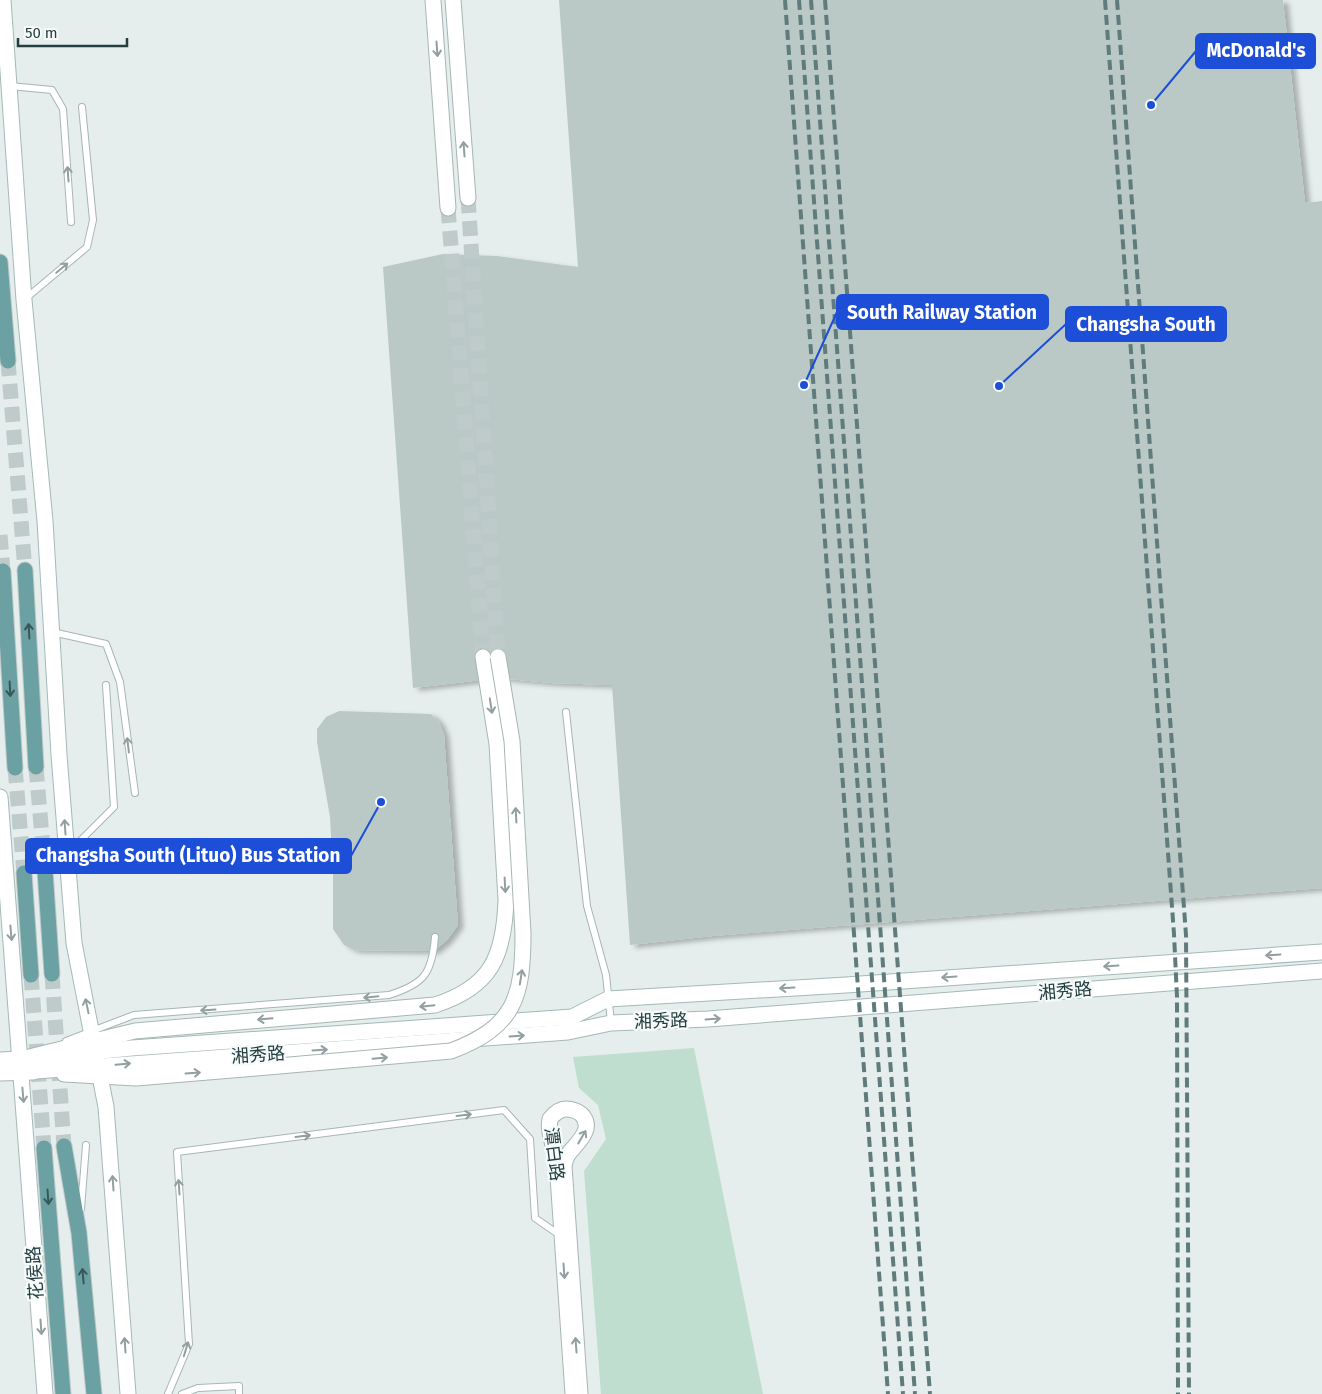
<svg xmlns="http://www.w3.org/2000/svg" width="1322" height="1394" font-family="'Fira Sans','Noto Sans SC',sans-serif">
<defs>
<filter id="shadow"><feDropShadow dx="5.5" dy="3" stdDeviation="2.5" flood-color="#0004"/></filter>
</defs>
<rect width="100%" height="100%" fill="#e5eeec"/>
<!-- green -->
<path fill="#bfded0" d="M 694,1048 L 763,1394 L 601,1394 L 584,1171 L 606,1139 L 598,1105 L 579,1088 L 573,1057 Z"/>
<!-- building -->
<g fill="#bac9c6" filter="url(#shadow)">
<path d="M 559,0 L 1283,0 L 1305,203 L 1322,201 L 1322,888 L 712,936 L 630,945 L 612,685 L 552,683 L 498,678 L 413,688 L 383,267 L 443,254 L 497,256 L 578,267 Z"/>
<path d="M 339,711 L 431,714 L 439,722 L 444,735 L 458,925 L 447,940 L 434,951 L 354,950 L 344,945 L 333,929 L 333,874 L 330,817 L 317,742 L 317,729 L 326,717 Z"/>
</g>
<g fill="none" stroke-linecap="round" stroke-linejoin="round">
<!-- tertiary-tunnel -->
<g stroke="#becbca" stroke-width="15" stroke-dasharray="15 8" stroke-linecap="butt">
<path d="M 468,198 L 498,657"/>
<path d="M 448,208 L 483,657"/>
</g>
<!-- primary-tunnel -->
<g stroke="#becbca" stroke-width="15" stroke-dasharray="15 8" stroke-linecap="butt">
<path d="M 8,361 L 25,570"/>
<path d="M 0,535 L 3,571"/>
<path d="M 36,767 L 45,871"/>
<path d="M 15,768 L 24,873"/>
<path d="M 52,974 L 64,1146"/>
<path d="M 31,975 L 44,1148"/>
</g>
<!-- service casing -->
<g stroke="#a7b6b5" stroke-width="8">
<g id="service">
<path d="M 10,86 L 52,90 L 63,109 L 71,222"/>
<path d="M 25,299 L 87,247 L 93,220 L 82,107"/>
<path d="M 52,632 L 106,644 L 120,682 L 135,793"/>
<path d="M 566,712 L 587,906 L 606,975 L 611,1022"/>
<path d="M 69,852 L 114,807 L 106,685"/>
<path d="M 66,1041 L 134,1015 L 389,995 C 424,984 432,974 435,937"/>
<path d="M 81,1209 L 86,1145"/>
<path d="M 168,1394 L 189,1344 L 177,1152 L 504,1110 L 530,1139 L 535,1218 L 561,1236"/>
<path d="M 182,1394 L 198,1388 L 239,1386 L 239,1394"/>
</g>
</g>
<!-- tertiary casing -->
<g stroke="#a7b6b5" stroke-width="17">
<g id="tertiary">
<path d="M 433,0 L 448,208"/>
<path d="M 453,0 L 468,198"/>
<path d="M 0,1060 L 21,1059 L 135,1031 L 435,1005 C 491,987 504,957 506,900 L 497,744 L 483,657"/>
<path d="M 0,1073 L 33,1072"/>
<path d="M 64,1074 L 136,1078 L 244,1069"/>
<path d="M 573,1394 L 557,1162 C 555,1147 547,1133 550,1119 C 554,1114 559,1109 566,1109 C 572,1109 577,1111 581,1114 C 595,1128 578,1142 570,1152 C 566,1156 565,1161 564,1166 L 580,1394"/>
</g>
</g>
<!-- secondary casing -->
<g stroke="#a4b9b8" stroke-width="17">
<g id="secondary">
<path d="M 3,0 L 24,300 L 45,521 L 59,755 L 74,943 L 106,1107 L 128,1394"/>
<path d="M 0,797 L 45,1394"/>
<path d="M 21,1059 L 132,1048 L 572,1017 L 608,999 L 846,985 L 1322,952"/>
<path d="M 22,1072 L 568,1032 L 611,1023 L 708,1019 L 1322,971"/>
</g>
</g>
<!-- primary casing -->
<g stroke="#c2c9ca" stroke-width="17">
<g id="primary">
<path d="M 0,262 L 8,361"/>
<path d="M 25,570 L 36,767"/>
<path d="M 3,571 L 15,768"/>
<path d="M 45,871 L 52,974"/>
<path d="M 24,873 L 31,975"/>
<path d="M 64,1146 L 79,1233 L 94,1394"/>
<path d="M 44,1148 L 63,1394"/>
</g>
</g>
<!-- service -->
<use href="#service" stroke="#fff" stroke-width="6"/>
<!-- tertiary -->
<use href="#tertiary" stroke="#fff" stroke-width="15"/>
<!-- secondary -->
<use href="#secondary" stroke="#fff" stroke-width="15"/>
<!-- primary -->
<use href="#primary" stroke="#6ba1a2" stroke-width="15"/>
<!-- rail -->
<g stroke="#5f7b7b" stroke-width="4" stroke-dasharray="10 5" stroke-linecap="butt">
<path d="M 785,0 L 888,1394"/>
<path d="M 799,0 L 903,1394"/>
<path d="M 811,0 L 915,1394"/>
<path d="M 825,0 L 930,1394"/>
<path d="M 1105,0 L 1174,934 L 1177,997 L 1178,1394"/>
<path d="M 1117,0 L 1186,935 L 1189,1394"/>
</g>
<!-- tertiary-bridge casing -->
<g stroke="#a7b6b5" stroke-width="17" stroke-linecap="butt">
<path id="tertiary-bridge" d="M 244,1069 L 451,1051 C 515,1027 523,997 523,933 L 512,741 L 498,657"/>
</g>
<!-- tertiary-bridge -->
<use href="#tertiary-bridge" stroke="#fff" stroke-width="15"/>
</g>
<!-- one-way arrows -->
<defs><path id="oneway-shaft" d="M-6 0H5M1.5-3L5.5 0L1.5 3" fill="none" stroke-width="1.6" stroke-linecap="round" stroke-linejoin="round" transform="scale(1.25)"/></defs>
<g stroke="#929fa0">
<use href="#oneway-shaft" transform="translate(437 49) rotate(86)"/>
<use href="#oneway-shaft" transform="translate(464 149) rotate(-94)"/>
<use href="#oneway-shaft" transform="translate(68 174) rotate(-94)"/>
<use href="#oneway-shaft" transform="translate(62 268) rotate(-40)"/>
<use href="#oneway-shaft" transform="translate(491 706) rotate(81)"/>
<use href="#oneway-shaft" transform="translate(128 745) rotate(-97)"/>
<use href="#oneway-shaft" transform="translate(516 815) rotate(-93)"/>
<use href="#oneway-shaft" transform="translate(65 827) rotate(-94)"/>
<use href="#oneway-shaft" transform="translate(505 885) rotate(87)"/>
<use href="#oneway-shaft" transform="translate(11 933) rotate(85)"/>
<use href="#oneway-shaft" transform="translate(1273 955) rotate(176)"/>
<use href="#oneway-shaft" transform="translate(1111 966) rotate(176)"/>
<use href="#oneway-shaft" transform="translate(521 977) rotate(-81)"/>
<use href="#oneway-shaft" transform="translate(949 977) rotate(176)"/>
<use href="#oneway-shaft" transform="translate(787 988) rotate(177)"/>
<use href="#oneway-shaft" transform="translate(371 997) rotate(174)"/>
<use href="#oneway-shaft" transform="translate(87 1006) rotate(-102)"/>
<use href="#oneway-shaft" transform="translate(427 1006) rotate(174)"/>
<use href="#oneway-shaft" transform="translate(208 1010) rotate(176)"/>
<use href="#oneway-shaft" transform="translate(265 1019) rotate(175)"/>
<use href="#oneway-shaft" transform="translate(713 1019) rotate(-4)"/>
<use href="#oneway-shaft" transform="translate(517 1036) rotate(-4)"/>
<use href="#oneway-shaft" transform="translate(320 1050) rotate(-4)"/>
<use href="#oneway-shaft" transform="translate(380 1058) rotate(-5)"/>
<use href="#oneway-shaft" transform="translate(123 1064) rotate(-5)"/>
<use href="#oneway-shaft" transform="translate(193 1073) rotate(-4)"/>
<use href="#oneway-shaft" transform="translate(23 1095) rotate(85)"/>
<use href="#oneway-shaft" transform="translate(464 1115) rotate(-7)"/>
<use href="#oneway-shaft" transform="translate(303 1136) rotate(-7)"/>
<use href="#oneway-shaft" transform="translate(582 1137) rotate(-60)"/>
<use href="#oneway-shaft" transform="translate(113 1183) rotate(-94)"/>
<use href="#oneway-shaft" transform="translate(179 1187) rotate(-94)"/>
<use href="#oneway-shaft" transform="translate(564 1271) rotate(86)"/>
<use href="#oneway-shaft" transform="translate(41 1327) rotate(86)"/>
<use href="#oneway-shaft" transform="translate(125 1345) rotate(-94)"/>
<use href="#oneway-shaft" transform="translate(576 1345) rotate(-94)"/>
<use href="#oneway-shaft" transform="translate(186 1349) rotate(-73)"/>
</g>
<g stroke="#365858">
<use href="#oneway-shaft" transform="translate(29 631) rotate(-93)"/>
<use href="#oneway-shaft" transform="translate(10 689) rotate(87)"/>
<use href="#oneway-shaft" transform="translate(48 1197) rotate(86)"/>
<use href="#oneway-shaft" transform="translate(83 1276) rotate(-95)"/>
</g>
<g text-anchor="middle" stroke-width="4.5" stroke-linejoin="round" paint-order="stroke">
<!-- street labels -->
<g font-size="18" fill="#243f40" stroke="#f6faf9">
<text transform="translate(1065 991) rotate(-5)" y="6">湘秀路</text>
<text transform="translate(661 1021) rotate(-2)" y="6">湘秀路</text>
<text transform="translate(258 1055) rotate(-4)" y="6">湘秀路</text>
<text transform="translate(554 1154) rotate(83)" y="6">潭白路</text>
<text transform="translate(35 1273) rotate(-94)" y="6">花侯路</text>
</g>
</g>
<!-- callouts -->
<path fill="none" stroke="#1d4ed8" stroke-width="2" d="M1151 105L1196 51M804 385L837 312M999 386L1066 324M381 802L351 856"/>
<g fill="#1d4ed8" stroke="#f6faf9" stroke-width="2">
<circle cx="1151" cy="105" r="5"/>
<circle cx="804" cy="385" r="5"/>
<circle cx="999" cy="386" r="5"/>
<circle cx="381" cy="802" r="5"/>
</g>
<g fill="#1d4ed8" stroke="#1d4ed8" stroke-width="2">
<rect x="1196" y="34" width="119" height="34" rx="5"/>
<rect x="837" y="295" width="211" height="34" rx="5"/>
<rect x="1066" y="307" width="160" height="34" rx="5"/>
<rect x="26" y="839" width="325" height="34" rx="5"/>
</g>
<g font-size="19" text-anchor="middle" font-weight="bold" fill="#fff">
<text x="1256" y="57">McDonald's</text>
<text x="942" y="319">South Railway Station</text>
<text x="1146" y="331">Changsha South</text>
<text x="188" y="862">Changsha South (Lituo) Bus Station</text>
</g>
<!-- scale -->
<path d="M18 38v8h109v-8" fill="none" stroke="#243f40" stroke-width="2.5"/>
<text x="25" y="38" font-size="15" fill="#243f40" stroke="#f6faf9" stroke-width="4" paint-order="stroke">50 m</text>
</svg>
